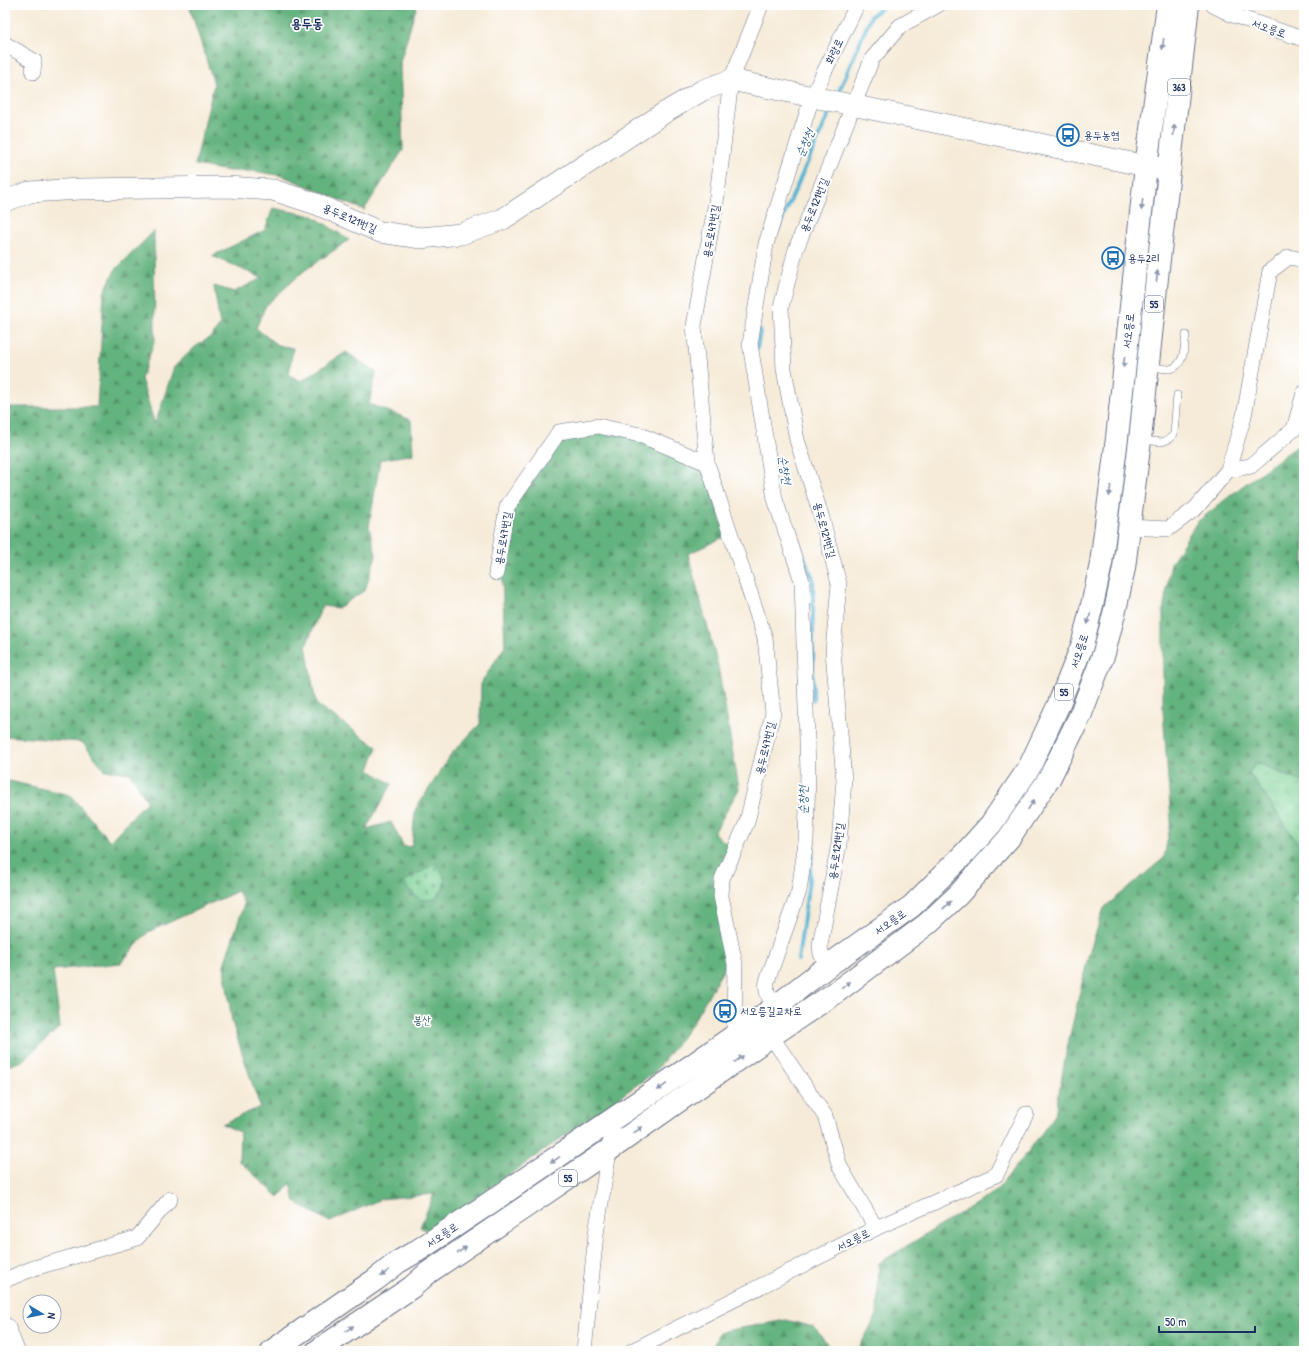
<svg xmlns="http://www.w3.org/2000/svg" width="1309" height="1356" font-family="'Patrick Hand','Poor Story',sans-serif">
<defs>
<pattern id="grass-tufts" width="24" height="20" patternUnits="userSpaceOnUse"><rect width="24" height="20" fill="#7bd195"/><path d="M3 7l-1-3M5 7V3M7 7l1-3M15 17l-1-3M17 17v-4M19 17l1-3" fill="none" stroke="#64aa7d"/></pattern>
<pattern id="forest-firs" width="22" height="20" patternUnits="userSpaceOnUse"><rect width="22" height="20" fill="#64b37e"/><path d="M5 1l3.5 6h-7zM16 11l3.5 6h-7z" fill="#52926a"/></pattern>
<pattern id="cemetery-stones" width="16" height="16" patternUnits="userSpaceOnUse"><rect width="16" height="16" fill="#7bd195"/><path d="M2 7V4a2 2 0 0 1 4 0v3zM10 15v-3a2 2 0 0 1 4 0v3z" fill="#64aa7d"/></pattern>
</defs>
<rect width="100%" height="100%" fill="#fff"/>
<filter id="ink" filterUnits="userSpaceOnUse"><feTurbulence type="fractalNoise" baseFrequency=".025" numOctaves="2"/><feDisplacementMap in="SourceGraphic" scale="8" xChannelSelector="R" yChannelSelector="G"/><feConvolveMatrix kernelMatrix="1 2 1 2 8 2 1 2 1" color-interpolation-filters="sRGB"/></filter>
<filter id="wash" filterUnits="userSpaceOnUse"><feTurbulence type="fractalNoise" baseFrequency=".012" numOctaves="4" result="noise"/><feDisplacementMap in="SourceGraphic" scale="16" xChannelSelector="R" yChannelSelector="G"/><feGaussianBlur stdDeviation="0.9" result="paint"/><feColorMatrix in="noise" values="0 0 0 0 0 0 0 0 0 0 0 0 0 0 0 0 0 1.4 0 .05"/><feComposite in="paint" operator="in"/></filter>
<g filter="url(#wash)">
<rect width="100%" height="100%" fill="#f6ebd8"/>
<!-- grass -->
<g fill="url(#grass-tufts)" stroke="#4b807a">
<path d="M 1256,762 L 1304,783 L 1304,852 L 1249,773 Z"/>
<path d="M 1304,882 L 1304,909 L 1291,901 Z"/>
</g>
<!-- forest -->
<g fill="url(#forest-firs)" stroke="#40716e">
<path d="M 189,5 L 417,5 L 400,62 L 403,150 L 364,210 L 283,176 L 253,171 L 229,171 L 195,165 L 214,84 Z"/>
<path d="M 273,208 L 313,216 L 349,240 L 304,271 L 266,305 L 256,328 L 277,345 L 293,348 L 289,375 L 301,381 L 346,352 L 376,372 L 369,404 L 411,420 L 413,454 L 380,460 L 369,527 L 376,555 L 365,590 L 338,608 L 322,606 L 306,646 L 316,704 L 377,747 L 369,770 L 392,784 L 366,829 L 391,822 L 404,847 L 412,846 L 415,810 L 453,752 L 480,724 L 481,683 L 505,646 L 502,576 L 513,508 L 563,437 L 597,430 L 638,439 L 703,465 L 726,536 L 688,554 L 718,666 L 739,789 L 714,833 L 730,847 L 724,932 L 725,967 L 691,1025 L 655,1072 L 428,1232 L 420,1227 L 434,1194 L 381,1199 L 330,1222 L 295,1202 L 291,1183 L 279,1197 L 239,1161 L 240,1132 L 222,1124 L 260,1107 L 232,1022 L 224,965 L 244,904 L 238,891 L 148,932 L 121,963 L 53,970 L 60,1027 L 22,1061 L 5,1067 L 5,780 L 70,795 L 110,841 L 147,801 L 130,773 L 105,770 L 82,742 L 5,736 L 5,407 L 97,407 L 104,293 L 115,270 L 154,231 L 155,340 L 141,379 L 155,424 L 174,367 L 195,347 L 212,336 L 220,325 L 214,286 L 234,292 L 262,278 L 212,256 L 265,230 Z"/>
<path d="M 1304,441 L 1304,783 L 1256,762 L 1249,773 L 1304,852 L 1304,882 L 1291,901 L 1304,909 L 1304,1351 L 1125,1351 L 1112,1348 L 1108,1351 L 857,1351 L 877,1315 L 879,1263 L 995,1192 L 1027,1153 L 1055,1115 L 1067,1048 L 1089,953 L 1104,908 L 1164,858 L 1171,821 L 1163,710 L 1163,612 L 1171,563 L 1197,522 L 1240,488 Z"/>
<path d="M 786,1320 L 814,1327 L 833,1351 L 712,1351 L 719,1332 Z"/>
</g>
<!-- cemetery -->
<path fill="url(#cemetery-stones)" stroke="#4b807a" d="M 436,863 L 445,877 L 443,889 L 435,899 L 422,900 L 411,893 L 404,882 Z"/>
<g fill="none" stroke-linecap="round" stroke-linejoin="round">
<!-- stream -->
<g stroke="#54b4d3" stroke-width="4">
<path d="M 837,96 L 871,16 L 885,5"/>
<path d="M 777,231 L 832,107"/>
<path d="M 757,349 L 760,330"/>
<path d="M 794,533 L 813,579 L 813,700"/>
<path d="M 798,960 L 813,851 L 813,837"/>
</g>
</g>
</g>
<g filter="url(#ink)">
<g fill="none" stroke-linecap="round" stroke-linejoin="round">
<!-- lane casing -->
<g stroke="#687189" stroke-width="8">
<g id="lane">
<path d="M 1151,367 C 1156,367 1164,369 1170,369 C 1185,366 1184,346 1186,335"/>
<path d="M 1142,440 L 1162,442 L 1169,439 L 1174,434 L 1177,395"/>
</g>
</g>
<!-- street casing -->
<g stroke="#687189" stroke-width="16">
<g id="street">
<path d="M 1213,5 L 1233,15 L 1300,38 L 1304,38"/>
<path d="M 5,44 L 34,61 L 33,72"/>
<path d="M 1228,470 L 1244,416 L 1270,271 L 1289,257 L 1304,260"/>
<path d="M 1129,527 L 1168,529 L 1196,508 L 1228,470 L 1251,466 L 1294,429 L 1304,393"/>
<path d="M 496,573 L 507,507 L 559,432 L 598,426 L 640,435 L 707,463"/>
<path d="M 829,965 L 821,954 L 820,945 L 839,844 L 844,780 L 833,651 L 839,584 L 821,515 L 797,440 L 784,369 L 781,307 L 796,249 L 872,59 L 900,26 L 938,5"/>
<path d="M 775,1007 C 769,998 765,992 767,981 L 799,891 L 806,841 L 808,772 L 802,581 L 775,499 L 750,344 L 766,244 L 812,97 L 857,5"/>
<path d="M 734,1036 L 735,964 L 721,896 L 722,879 L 747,822 L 773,713 L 765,638 L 707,463 L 694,326 L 717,196 L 731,80 L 761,5"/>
<path d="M 876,1228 L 996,1175 L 1026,1114"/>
<path d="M 5,1280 L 34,1268 L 137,1238 L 170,1199"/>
<path d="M 584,1351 L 596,1234 L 614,1120"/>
<path d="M 632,1351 L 876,1228 L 840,1167 L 825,1116 L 771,1036"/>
</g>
</g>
<!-- secondary casing -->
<g stroke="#687189" stroke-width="22">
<g id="secondary">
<path d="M 5,201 L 30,192 L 80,189 L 228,187 L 273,190 L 316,204 L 380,232 L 421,238 L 461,234 L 503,219 L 664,113 L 703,90 L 731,80 L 1146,166 L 1170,169"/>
<path d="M 5,1328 L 14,1351"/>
</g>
</g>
<!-- primary casing -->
<g stroke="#687189" stroke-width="24">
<g id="primary">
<path d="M 272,1351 L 375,1280 L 398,1262 L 417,1251 L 488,1204 L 694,1064 L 775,1007 L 829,965 L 912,906 L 966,852 L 991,824 L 1029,768 L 1058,706 L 1082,646 L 1093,601 L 1101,564 L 1117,438 L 1146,166 L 1168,5"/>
<path d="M 317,1351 L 412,1287 L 429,1272 L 609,1150 L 771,1036 L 835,993 L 927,924 L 958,895 L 1009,838 L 1049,779 L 1080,716 L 1104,653 L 1116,606 L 1124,568 L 1140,440 L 1158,268 L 1188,5"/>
</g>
</g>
<!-- lane -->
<use href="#lane" stroke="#fff" stroke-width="7"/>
<!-- street -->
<use href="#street" stroke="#fff" stroke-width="15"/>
<!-- secondary -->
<use href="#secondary" stroke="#fff" stroke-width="21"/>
<!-- primary -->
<use href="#primary" stroke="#fff" stroke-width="22"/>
</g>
<!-- one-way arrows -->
<defs><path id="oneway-solid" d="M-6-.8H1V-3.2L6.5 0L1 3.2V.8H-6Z"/></defs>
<g fill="#8d97ae">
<use href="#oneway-solid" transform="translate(1163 44) rotate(97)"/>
<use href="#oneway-solid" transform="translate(1174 130) rotate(-84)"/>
<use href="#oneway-solid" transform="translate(1142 205) rotate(97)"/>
<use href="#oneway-solid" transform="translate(1157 276) rotate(-84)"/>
<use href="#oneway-solid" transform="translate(1124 362) rotate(96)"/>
<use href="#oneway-solid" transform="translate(1110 491) rotate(97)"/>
<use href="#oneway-solid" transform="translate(1089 619) rotate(105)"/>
<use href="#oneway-solid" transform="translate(1031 805) rotate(-56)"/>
<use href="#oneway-solid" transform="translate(947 905) rotate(-44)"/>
<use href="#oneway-solid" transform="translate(846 985) rotate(-37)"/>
<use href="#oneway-solid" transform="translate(739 1059) rotate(-35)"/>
<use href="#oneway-solid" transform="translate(662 1087) rotate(145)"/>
<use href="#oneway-solid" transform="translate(638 1130) rotate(-35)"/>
<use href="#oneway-solid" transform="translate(555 1160) rotate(146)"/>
<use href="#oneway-solid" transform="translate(462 1250) rotate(-34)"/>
<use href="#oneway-solid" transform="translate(385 1273) rotate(142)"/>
<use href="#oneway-solid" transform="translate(349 1329) rotate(-34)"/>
</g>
</g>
<!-- icons -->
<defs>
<g id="bus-ring" transform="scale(1.15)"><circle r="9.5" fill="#fff" stroke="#1f6fb2" stroke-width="1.5"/><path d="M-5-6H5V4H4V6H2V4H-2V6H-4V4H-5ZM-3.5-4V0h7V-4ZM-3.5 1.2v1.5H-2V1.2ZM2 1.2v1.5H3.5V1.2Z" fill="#1f6fb2"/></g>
</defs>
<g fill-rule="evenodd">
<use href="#bus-ring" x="1068" y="135"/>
<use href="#bus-ring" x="1113" y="258"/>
<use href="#bus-ring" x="725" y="1011"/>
</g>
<g text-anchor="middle" stroke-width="3.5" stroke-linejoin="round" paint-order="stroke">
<!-- shield labels -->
<g fill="#fff" stroke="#5f6d8e" stroke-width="1">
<rect x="1168" y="79" width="22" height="16" rx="3"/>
<rect x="1145" y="296" width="18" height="16" rx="3"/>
<rect x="1055" y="684" width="18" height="16" rx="3"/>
<rect x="559" y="1170" width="18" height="16" rx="3"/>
</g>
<g font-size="10" font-weight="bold" fill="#1b2f5e">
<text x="1179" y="91">363</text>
<text x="1154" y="308">55</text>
<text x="1064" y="696">55</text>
<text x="568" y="1182">55</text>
</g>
<!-- street labels -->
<g font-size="11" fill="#1b2f5e" stroke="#fff">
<text transform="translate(1269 28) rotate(19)" y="4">서오릉로</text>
<text transform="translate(834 51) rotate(-64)" y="4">화랑로</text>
<text transform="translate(814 205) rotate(-68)" y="4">용두로121번길</text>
<text transform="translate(350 218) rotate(23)" y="4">용두로121번길</text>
<text transform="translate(711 231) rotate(-80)" y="4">용두로47번길</text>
<text transform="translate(1128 331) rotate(-84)" y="4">서오릉로</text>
<text transform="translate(825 530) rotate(75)" y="4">용두로121번길</text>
<text transform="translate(503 538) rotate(-80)" y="4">용두로47번길</text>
<text transform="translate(1079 651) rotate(-72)" y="4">서오릉로</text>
<text transform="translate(765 748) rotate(-77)" y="4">용두로47번길</text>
<text transform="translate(836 851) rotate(-82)" y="4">용두로121번길</text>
<text transform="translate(890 922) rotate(-35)" y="4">서오릉로</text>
<text transform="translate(442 1235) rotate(-34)" y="4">서오릉로</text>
<text transform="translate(853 1240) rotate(-27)" y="4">서오릉로</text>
</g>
<!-- poi labels -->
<g font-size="11" fill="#1b2f5e" stroke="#fff" text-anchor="start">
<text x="1084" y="139">용두농협</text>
<text x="1128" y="262">용두2리</text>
<text x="740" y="1015">서오릉길교차로</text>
</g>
<!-- park labels -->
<g font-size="11" fill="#38606e" stroke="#fff">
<text x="422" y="1024">봉산</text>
</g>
<!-- water labels -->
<g font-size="12" font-style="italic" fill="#2f5e87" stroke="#fff">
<text transform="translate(805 143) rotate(-66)" y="4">순창천</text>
<text transform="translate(785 470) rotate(82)" y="4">순창천</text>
<text transform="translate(803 800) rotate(-90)" y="4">순창천</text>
</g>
<!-- quarter labels -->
<g font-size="13" font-weight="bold" fill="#1b2f5e" stroke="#fff">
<text x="307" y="28">용두동</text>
</g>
</g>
<!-- margin -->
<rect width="1309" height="1356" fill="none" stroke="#fff" stroke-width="20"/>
<!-- north arrow -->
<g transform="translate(42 1314) rotate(100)"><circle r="19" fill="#ffffff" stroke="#a4acbf"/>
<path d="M0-3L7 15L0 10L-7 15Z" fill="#1f6fb2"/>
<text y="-6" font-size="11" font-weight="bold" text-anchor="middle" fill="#1b2f5e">N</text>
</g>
<!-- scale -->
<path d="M1159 1326v6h96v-6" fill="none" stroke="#1b2f5e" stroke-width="2"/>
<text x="1165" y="1326" font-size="12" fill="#1b2f5e" stroke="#ffffff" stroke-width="3" paint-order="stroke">50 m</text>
</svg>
